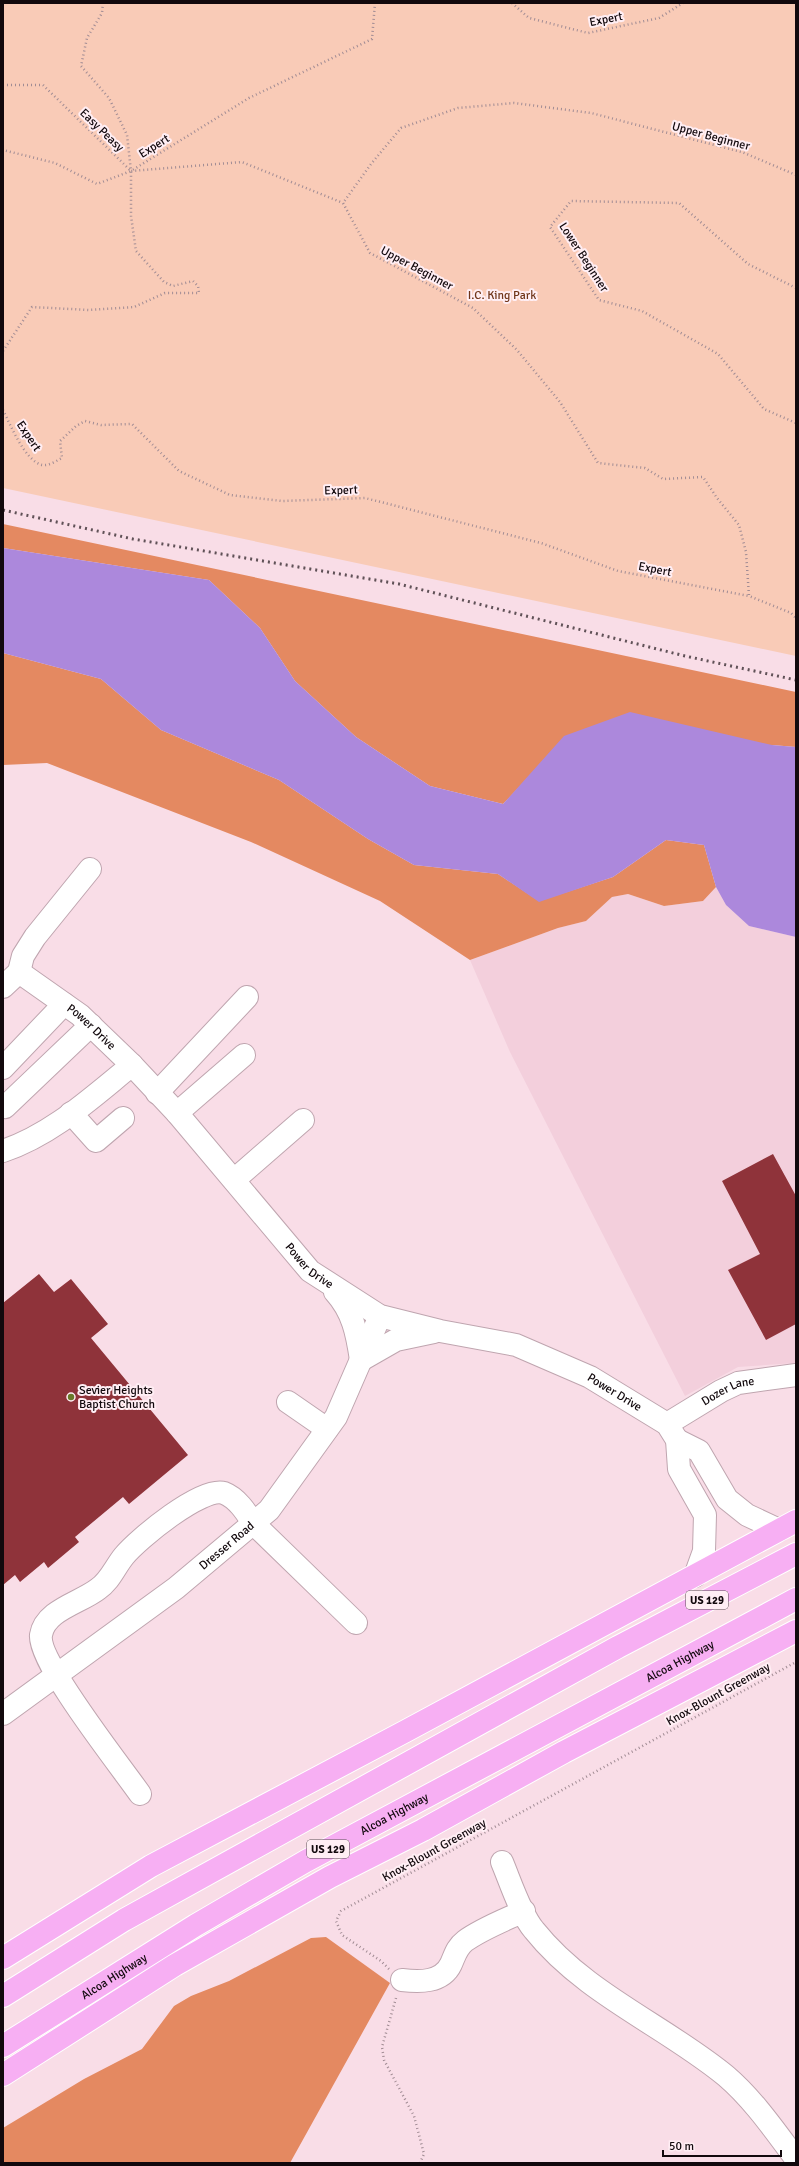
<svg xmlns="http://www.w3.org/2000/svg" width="799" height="2166" font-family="Signika,sans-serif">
<rect width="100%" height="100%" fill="#f9dde7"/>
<!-- built -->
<path fill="#f3cfdc" d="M 716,887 L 726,905 L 749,926 L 796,937 L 796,1363 L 738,1367 L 685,1396 L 510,1052 L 470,960 L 558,928 L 586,921 L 612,897 L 628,894 L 664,906 L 703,901 Z"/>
<!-- green -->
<path fill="#f9cbb7" d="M 3,3 L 796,3 L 796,656 L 3,488 Z"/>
<!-- forest -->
<g fill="#e48961">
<path d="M 3,524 L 796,692 L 796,747 L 772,745 L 525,781 L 503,804 L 430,786 L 356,737 L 295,681 L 260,628 L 209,580 L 3,548 Z"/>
<path d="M 3,653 L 101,679 L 161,730 L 279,780 L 368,839 L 414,865 L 498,874 L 539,901 L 613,877 L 666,840 L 704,845 L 716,887 L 703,901 L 664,906 L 628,894 L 612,897 L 586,921 L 558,928 L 470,960 L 380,901 L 251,842 L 47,763 L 3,765 Z"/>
<path d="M 326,1937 L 390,1983 L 290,2163 L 3,2163 L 3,2128 L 84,2079 L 142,2049 L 174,2006 L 191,1996 L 229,1981 L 311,1938 Z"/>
</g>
<!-- water -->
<path fill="#ac88dc" d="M 3,548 L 209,580 L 260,628 L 295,681 L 356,737 L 430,786 L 503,804 L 564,736 L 630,712 L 772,745 L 796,747 L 796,937 L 749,926 L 726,905 L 716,887 L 704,845 L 666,840 L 613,877 L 539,902 L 498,874 L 414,865 L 368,839 L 279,780 L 161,730 L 101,679 L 3,653 Z"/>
<!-- building -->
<g fill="#8f333a">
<path d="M 773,1154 L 796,1196 L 796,1324 L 766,1340 L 728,1270 L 760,1254 L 722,1181 Z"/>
<path d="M 39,1274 L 54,1292 L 71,1279 L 108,1324 L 91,1338 L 188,1455 L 129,1504 L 123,1497 L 75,1537 L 79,1542 L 48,1568 L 44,1562 L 20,1582 L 15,1575 L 3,1585 L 3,1303 Z"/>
</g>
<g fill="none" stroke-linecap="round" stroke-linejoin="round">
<!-- minor casing -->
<g stroke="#bfa5af" stroke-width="24">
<g id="minor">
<path id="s1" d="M 19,972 L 80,1015 L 132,1065 L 177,1113 L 310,1271 L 380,1316 L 440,1331 L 516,1345 L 590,1377 L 667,1424 L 677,1440 L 679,1469 L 705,1515 L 704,1551 L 695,1576"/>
<path d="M 3,987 L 19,972 L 23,956 L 35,937 L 90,869"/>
<path d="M 3,1068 L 64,1004"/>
<path d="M 157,1093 L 247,997"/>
<path d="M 3,1106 L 5,1107 L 91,1025"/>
<path d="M 71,1113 L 96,1141 L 123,1118"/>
<path d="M 177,1113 L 244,1055"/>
<path d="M 3,1151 C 53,1134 91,1098 132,1065"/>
<path d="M 234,1180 L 303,1120"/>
<path d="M 335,1292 C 353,1312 357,1333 361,1360 L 396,1340 L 434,1332"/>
<path d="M 288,1402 L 327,1429"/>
<path id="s2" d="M 667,1424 L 721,1391 L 738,1383 L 796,1375"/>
<path d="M 677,1440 L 699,1451 L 727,1499 L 747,1515 L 779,1530"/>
<path id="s3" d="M 3,1714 L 176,1588 L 269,1510 L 336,1417 L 380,1316"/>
<path d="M 140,1794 C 122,1768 37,1661 41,1635 C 45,1610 80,1603 98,1589 C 110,1581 115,1567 124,1556 C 138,1539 202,1486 224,1493 C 237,1498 246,1512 253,1523 L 356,1623"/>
<path d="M 502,1862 C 510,1881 521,1915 534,1930 C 585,1994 664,2025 726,2076 C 753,2099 775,2131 796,2159"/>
<path d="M 402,1980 C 419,1982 442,1983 451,1964 C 455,1955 457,1947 465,1941 C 483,1928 505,1920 524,1911"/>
</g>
</g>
<!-- highway casing -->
<g stroke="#fff" stroke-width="24">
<g id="highway">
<path d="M 3,1958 L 151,1866 L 404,1732 L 796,1521"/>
<path d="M 3,1996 L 124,1920 L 618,1647 L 796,1554"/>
<path id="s4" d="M 3,2046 L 196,1925 L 306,1861 L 796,1599"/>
<path d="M 3,2075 L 175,1965 L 330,1877 L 423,1830 L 564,1752 L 796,1631"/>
</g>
</g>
<!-- path -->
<g stroke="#a18c94" stroke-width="2.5" stroke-dasharray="1 3" stroke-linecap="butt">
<path d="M 103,3 L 102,13 L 87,38 L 81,66 L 109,98 L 127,135 L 131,171 L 242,162 L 343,203"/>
<path d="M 512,3 L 529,18 L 588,33 L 659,18 L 683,3"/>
<path d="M 3,85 L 43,85 L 131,171 L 97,184 L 55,163 L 3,150"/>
<path d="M 796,175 L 742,152 L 591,113 L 514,103 L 458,108 L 401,128 L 371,164 L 343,203 L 370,253 L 473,308 L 517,350 L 560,402 L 598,463 L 645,468 L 663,479 L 703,477 L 717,498 L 739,525 L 746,552 L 749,596 L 791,613 L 796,618"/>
<path d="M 796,288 L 748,264 L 679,203 L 571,201 L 550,227 L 599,300 L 642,311 L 718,354 L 764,409 L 796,423"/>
<path d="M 3,351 L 32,307 L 89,310 L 134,307 L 165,293 L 199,293 L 198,286 L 193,281 L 173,286 L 164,282 L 136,251 L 131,216 L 131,171 L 249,98 L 372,39 L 375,3"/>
<path d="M 3,410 C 10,424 25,461 42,465 C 49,466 56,461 62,458 L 60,441 L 76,426 L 85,421 L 101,425 L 132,424 L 179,471 L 230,495 L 282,501 L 365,498 L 541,543 L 618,571 L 749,596"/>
<path d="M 389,1969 L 381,1961 L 342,1935 L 336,1921 L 341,1911 L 796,1662"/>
<path d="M 396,1998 L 382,2047 L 384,2060 L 414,2116 L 424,2154 L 420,2163"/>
</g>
<!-- minor -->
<use href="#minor" stroke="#fff" stroke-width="22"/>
<!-- highway -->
<use href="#highway" stroke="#f7aff3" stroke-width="22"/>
<!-- rail -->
<path stroke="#605157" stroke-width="3" stroke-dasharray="2 4" stroke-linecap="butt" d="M 3,510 L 133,539 L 399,584 L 685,656 L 796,680"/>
</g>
<!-- markers -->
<circle fill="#687928" stroke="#ffeef4" stroke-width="1.5" cx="71" cy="1397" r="4"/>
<g text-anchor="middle" stroke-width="4" stroke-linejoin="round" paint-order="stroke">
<!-- shield labels -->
<g fill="#ffeef4" stroke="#594e52" stroke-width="1">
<rect x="686" y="1591" width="42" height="18" rx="3"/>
<rect x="307" y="1840" width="42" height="18" rx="3"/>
</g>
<g font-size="11" font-weight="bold" fill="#12090d">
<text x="707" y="1604">US 129</text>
<text x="328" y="1853">US 129</text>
</g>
<!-- street labels -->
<g font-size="12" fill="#12090d" stroke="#ffeef4">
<text transform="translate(606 19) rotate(-11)" y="4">Expert</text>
<text transform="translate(102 130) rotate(44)" y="4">Easy Peasy</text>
<text transform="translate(711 136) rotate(15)" y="4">Upper Beginner</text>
<text transform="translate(154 146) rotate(-32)" y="4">Expert</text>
<text transform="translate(584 257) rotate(57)" y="4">Lower Beginner</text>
<text transform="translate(417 268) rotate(28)" y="4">Upper Beginner</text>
<text transform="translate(29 436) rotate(56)" y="4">Expert</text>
<text transform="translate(341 490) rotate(-2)" y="4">Expert</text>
<text transform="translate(655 569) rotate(11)" y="4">Expert</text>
<text dy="4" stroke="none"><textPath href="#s1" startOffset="91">Power Drive</textPath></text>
<text dy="4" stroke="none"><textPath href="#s1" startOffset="415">Power Drive</textPath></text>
<text dy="4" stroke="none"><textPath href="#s2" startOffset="70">Dozer Lane</textPath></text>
<text dy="4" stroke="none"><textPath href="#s1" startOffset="751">Power Drive</textPath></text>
<text dy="4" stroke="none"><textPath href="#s3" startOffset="280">Dresser Road</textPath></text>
<text dy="4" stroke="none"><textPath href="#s4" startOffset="779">Alcoa Highway</textPath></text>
<text transform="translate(718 1694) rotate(-29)" y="4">Knox-Blount Greenway</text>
<text dy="4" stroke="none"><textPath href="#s4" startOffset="455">Alcoa Highway</textPath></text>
<text transform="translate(434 1850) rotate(-29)" y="4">Knox-Blount Greenway</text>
<text dy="4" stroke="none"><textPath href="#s4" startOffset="131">Alcoa Highway</textPath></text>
</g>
<!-- park labels -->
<g font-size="12" fill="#703519" stroke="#ffeef4">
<text x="502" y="299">I.C. King Park</text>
</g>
<!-- poi labels -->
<g font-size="12" fill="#12090d" stroke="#ffeef4" text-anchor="start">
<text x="79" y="1394">Sevier Heights<tspan x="79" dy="14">Baptist Church</tspan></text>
</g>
</g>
<!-- border -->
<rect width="799" height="2166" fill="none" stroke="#12090d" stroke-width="8"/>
<!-- scale -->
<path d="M663 2150v6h118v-6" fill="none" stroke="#12090d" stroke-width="2"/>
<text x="669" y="2150" font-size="12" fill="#12090d" stroke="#ffeef4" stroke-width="3" paint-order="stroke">50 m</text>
</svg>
